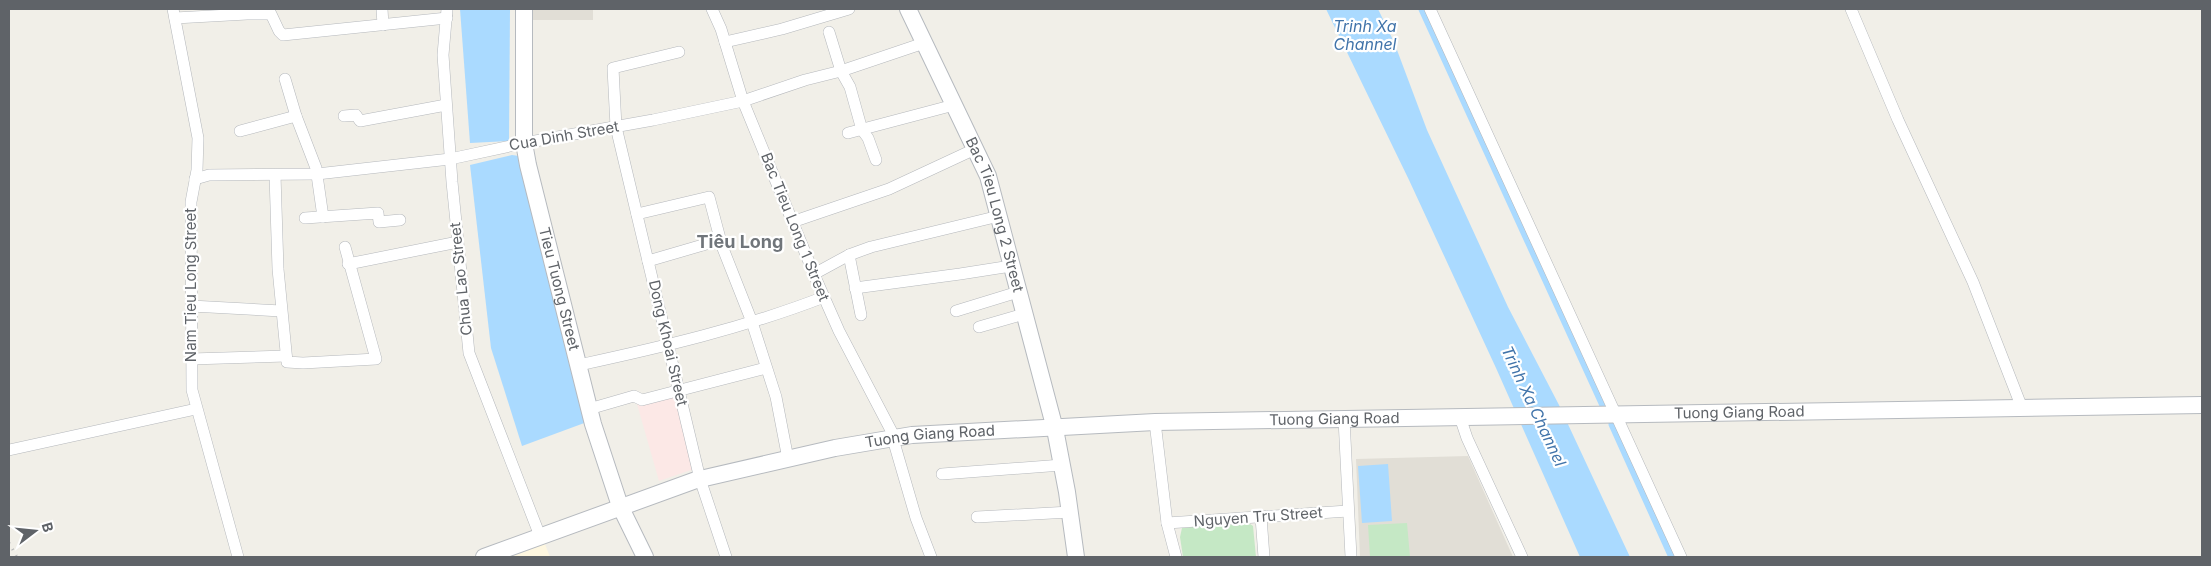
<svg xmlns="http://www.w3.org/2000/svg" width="2211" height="566" font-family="Inter,sans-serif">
<rect width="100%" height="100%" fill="#f1efe8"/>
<!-- commercial -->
<path fill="#fef7e0" d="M 545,544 L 550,557 L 511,557 Z"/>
<!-- education -->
<g fill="#e1ded6">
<rect x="532" y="9" width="61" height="11"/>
<path d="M 1468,456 L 1513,557 L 1360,557 L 1356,459 Z"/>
</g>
<!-- medical -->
<path fill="#fce8e6" d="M 679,394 L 694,469 L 659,481 L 637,404 Z"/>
<!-- green -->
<g fill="#c5e8c5">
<path d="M 1247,522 L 1253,526 L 1256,557 L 1183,557 L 1180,537 L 1182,528 Z"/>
<path d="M 1407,523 L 1410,557 L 1370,557 L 1368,525 Z"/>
</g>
<!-- water -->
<g fill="#aadaff">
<path d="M 460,9 L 510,9 L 509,141 L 470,143 Z"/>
<path d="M 1326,9 L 1378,9 L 1394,42 L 1427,130 L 1470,224 L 1508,307 L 1559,405 L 1630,557 L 1580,557 L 1496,368 L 1409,180 Z"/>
<path d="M 512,155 L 519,156 L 587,422 L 522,446 L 491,348 L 470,165 Z"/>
<path d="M 1388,464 L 1392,521 L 1362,523 L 1358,466 Z"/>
</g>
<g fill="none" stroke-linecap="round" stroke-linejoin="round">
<!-- canal -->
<g stroke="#aadaff" stroke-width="11">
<path d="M 1424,9 L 1605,405"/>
<path d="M 1614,424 L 1674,557"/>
</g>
<!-- street casing -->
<g stroke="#b5b8bc" stroke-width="12">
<g id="street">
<path d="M 173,9 L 198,138 L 197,170 L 191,202 L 192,390 L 238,557"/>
<path d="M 382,9 L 383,25"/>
<path d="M 447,9 L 443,55 L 452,182 L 469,353 L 540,536"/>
<path d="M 712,9 L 721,29 L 743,101 L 816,279 L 839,331 L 895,438"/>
<path d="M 1430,9 L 1681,557"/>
<path d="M 1851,9 L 1898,120 L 1973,282 L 2022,408"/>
<path d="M 175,18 L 247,14 L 271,14 L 279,31 L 283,35 L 447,18"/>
<path d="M 829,32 L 841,71 L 850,87 L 862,130 L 868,138 L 876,160"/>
<path d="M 725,42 L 782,29 L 849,9"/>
<path d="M 679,52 L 613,68 L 616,127 L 700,479 L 726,557"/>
<path d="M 285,79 L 296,116 L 316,168 L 323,217"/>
<path d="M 344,116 L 356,115 L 360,121 L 446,105"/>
<path d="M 240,131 L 296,116"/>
<path d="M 848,133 L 954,105"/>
<path d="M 275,175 L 278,269 L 287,362 L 303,363 L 376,359 L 345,247"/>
<path d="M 195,179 L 209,175 L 317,174 L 450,159 L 524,143 L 653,120 L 743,101 L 805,80 L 841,71 L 924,43"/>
<path d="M 637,214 L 709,197 L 722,246 L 752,322 L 776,397 L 788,459"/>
<path d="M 305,218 L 378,213 L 379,222 L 400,220"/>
<path d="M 792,222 L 889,189 L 975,149"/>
<path d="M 849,255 L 861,315"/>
<path d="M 648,261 L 720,240"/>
<path d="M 348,264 L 458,242"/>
<path d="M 814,274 L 849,255 L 871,247 L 999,216"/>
<path d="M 855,288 L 960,274 L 1011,266"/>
<path d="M 191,306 L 281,311"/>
<path d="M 956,311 L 1018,292"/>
<path d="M 979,327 L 1024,314"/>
<path d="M 191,359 L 286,356"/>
<path d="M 579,365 C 662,347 744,328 824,297"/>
<path d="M 589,409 L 634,396 L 642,400 L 766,368"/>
<path d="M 1460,417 L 1467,438 L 1522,557"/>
<path d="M 1344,419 L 1351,557"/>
<path d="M 1155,422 L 1167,523 L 1176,557"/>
<path d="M 893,439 L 916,518 L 931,557"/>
<path d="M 9,450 L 196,409"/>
<path d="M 942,474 L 1062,465"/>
<path d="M 977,517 L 1070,512"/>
<path d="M 1261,517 L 1264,557"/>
<path d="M 1167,523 L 1348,511"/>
</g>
</g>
<!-- secondary casing -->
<g stroke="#b6babf" stroke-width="18">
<g id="secondary">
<path id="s1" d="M 524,9 L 524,143 L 528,165 L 593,424 L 620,506 L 645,557"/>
<path id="s2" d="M 908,9 L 988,176 L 1055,429 L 1067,492 L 1076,557"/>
<path id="s3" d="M 484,557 L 696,480 L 835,448 L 912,435 L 1155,422 L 2202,405"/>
</g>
</g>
<!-- street -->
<use href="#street" stroke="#fff" stroke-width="11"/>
<!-- secondary -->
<use href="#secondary" stroke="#fff" stroke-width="16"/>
<!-- rail -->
<path stroke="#b6b7b8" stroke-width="3" stroke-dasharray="1 6" stroke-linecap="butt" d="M 9,543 L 17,557"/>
</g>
<g text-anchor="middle" stroke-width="4.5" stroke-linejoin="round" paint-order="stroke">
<!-- street labels -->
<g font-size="15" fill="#5f6368" stroke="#fff">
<text transform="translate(564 136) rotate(-10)" y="5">Cua Dinh Street</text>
<text dy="5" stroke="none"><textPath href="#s2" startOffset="224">Bac Tieu Long 2 Street</textPath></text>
<text transform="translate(795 227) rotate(68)" y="5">Bac Tieu Long 1 Street</text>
<text transform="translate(461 279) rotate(-96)" y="5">Chua Lao Street</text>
<text transform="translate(191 285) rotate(-90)" y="5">Nam Tieu Long Street</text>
<text dy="5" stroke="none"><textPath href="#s1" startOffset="284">Tieu Tuong Street</textPath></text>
<text transform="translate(668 343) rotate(77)" y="5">Dong Khoai Street</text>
<text dy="5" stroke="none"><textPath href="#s3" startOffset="1274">Tuong Giang Road</textPath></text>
<text dy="5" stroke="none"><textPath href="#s3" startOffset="869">Tuong Giang Road</textPath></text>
<text dy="5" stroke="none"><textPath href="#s3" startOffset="464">Tuong Giang Road</textPath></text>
<text transform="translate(1258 517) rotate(-4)" y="5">Nguyen Tru Street</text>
</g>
<!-- water labels -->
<g font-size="16" font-style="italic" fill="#4174aa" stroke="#fff">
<text x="1365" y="32">Trinh Xa<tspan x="1365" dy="18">Channel</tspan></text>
<text transform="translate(1534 406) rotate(65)" y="6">Trinh Xa Channel</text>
</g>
<!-- quarter labels -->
<g font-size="18" font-weight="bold" fill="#70757a" stroke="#fff">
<text x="740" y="248">Tiêu Long</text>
</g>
</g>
<!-- border -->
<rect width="2211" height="566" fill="none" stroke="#5f6368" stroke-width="20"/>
<!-- north arrow -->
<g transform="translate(35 531) rotate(74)" stroke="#ffffff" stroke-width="4" paint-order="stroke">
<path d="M0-4L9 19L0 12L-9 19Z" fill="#5f6368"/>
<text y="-8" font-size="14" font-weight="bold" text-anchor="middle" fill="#5f6368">B</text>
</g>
</svg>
